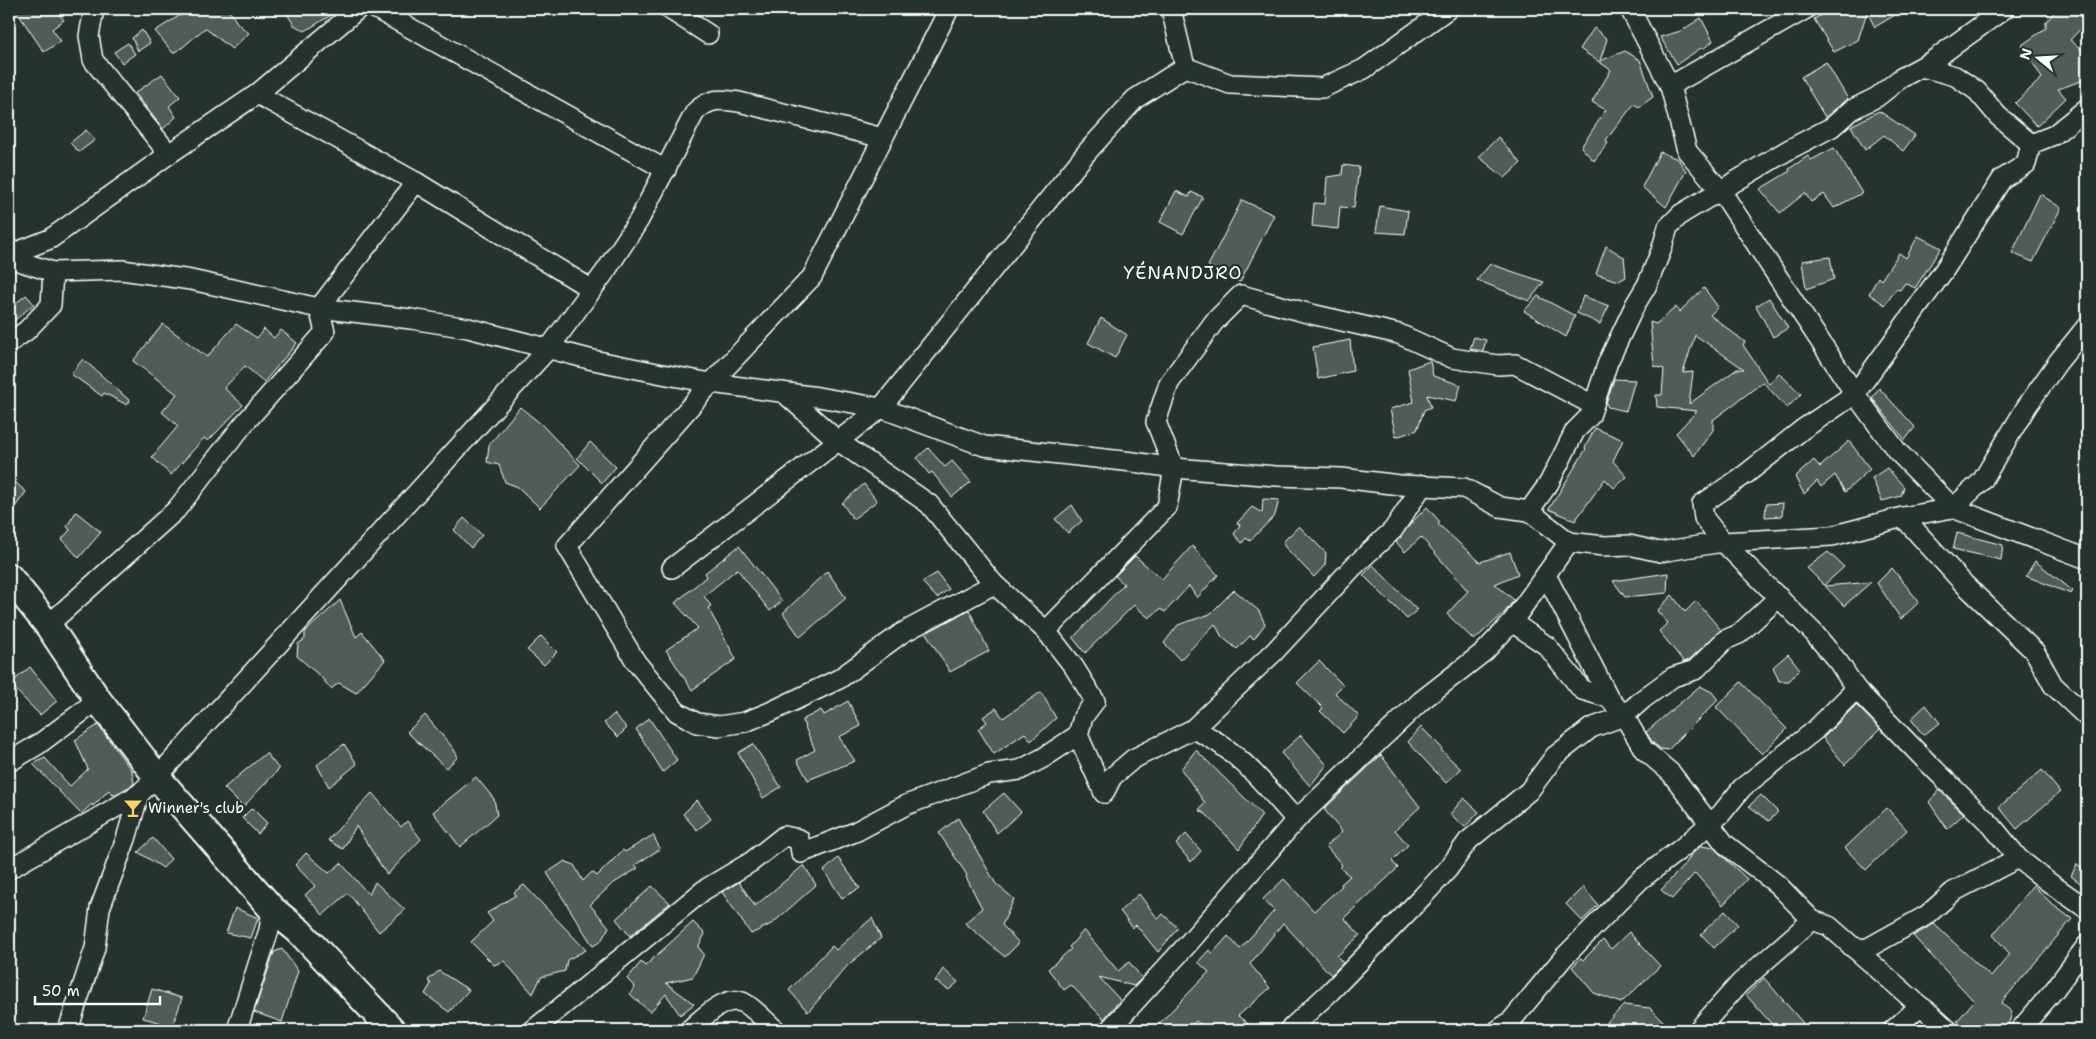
<svg xmlns="http://www.w3.org/2000/svg" width="2096" height="1039" font-family="'Shantell Sans',sans-serif">
<rect width="100%" height="100%" fill="#26332d"/>
<filter id="ink" filterUnits="userSpaceOnUse"><feTurbulence type="fractalNoise" baseFrequency=".02" numOctaves="2"/><feDisplacementMap in="SourceGraphic" scale="10" xChannelSelector="R" yChannelSelector="G"/><feConvolveMatrix kernelMatrix="1 2 1 2 8 2 1 2 1" color-interpolation-filters="sRGB"/></filter>
<g filter="url(#ink)">
<!-- building -->
<g fill="#515c57" stroke="#fff" fill-rule="evenodd">
<path d="M 15,9 L 55,9 L 64,20 L 52,29 L 61,41 L 44,52 Z"/>
<path d="M 190,9 L 228,9 L 238,24 L 249,33 L 232,49 L 205,28 L 183,47 L 173,53 L 155,31 Z"/>
<path d="M 284,9 L 341,9 L 305,31 L 294,25 Z"/>
<path d="M 1832,9 L 1905,9 L 1875,27 L 1867,12 L 1858,40 L 1834,52 L 1814,19 Z"/>
<path d="M 2057,9 L 2087,9 L 2087,22 L 2070,40 L 2087,54 L 2087,82 L 2081,81 L 2058,89 L 2066,98 L 2037,126 L 2015,103 L 2042,78 L 2022,45 L 2046,28 L 2046,22 Z"/>
<path d="M 1701,18 L 1713,41 L 1703,49 L 1701,48 L 1677,64 L 1660,37 L 1681,31 Z"/>
<path d="M 1594,28 L 1607,39 L 1600,61 L 1625,51 L 1640,60 L 1653,97 L 1639,107 L 1634,104 L 1606,140 L 1608,143 L 1594,161 L 1581,147 L 1606,110 L 1592,102 L 1611,70 L 1580,49 Z"/>
<path d="M 142,30 L 150,43 L 138,51 L 132,38 Z"/>
<path d="M 128,43 L 135,54 L 122,63 L 114,52 Z"/>
<path d="M 1826,62 L 1848,99 L 1825,117 L 1801,77 Z"/>
<path d="M 162,74 L 180,97 L 169,106 L 176,117 L 163,129 L 135,93 Z"/>
<path d="M 1879,111 L 1915,135 L 1903,151 L 1884,135 L 1865,150 L 1851,126 Z"/>
<path d="M 86,130 L 95,140 L 79,152 L 70,143 Z"/>
<path d="M 1498,137 L 1521,163 L 1505,178 L 1479,157 Z"/>
<path d="M 1834,148 L 1862,193 L 1834,208 L 1824,194 L 1811,202 L 1805,193 L 1780,213 L 1760,189 L 1790,171 L 1789,169 L 1808,156 L 1811,160 Z"/>
<path d="M 1660,152 L 1678,159 L 1686,171 L 1666,207 L 1642,187 Z"/>
<path d="M 1343,165 L 1359,167 L 1354,208 L 1340,207 L 1338,229 L 1312,226 L 1314,203 L 1325,204 L 1327,177 L 1342,175 Z"/>
<path d="M 1176,191 L 1189,197 L 1191,192 L 1203,197 L 1183,234 L 1160,222 Z"/>
<path d="M 2040,194 L 2061,208 L 2033,262 L 2012,253 Z"/>
<path d="M 1242,200 L 1274,215 L 1240,282 L 1208,266 Z"/>
<path d="M 1380,206 L 1408,211 L 1405,234 L 1376,232 Z"/>
<path d="M 1918,236 L 1941,248 L 1915,288 L 1905,283 L 1900,290 L 1896,289 L 1885,305 L 1869,294 L 1878,277 L 1881,280 L 1899,253 L 1906,258 Z"/>
<path d="M 1606,246 L 1624,257 L 1626,277 L 1619,281 L 1596,274 Z"/>
<path d="M 1830,257 L 1834,279 L 1806,289 L 1802,261 Z"/>
<path d="M 1490,264 L 1544,282 L 1529,301 L 1477,280 Z"/>
<path d="M 1704,288 L 1718,307 L 1710,315 L 1745,342 L 1743,345 L 1769,384 L 1779,373 L 1801,394 L 1787,408 L 1763,382 L 1713,420 L 1713,430 L 1694,456 L 1676,433 L 1697,411 L 1657,407 L 1656,395 L 1662,395 L 1664,369 L 1654,366 L 1650,322 L 1656,324 L 1676,307 L 1679,312 ZM 1695,335 L 1744,369 L 1737,369 L 1689,404 L 1693,372 L 1683,373 Z"/>
<path d="M 26,295 L 34,304 L 9,325 L 9,309 Z"/>
<path d="M 1538,296 L 1575,316 L 1566,337 L 1524,311 Z"/>
<path d="M 1583,296 L 1609,306 L 1600,324 L 1577,313 Z"/>
<path d="M 1769,298 L 1788,328 L 1773,337 L 1756,306 Z"/>
<path d="M 1101,318 L 1127,335 L 1115,358 L 1088,343 Z"/>
<path d="M 163,324 L 207,357 L 236,324 L 257,338 L 264,329 L 274,338 L 281,330 L 297,343 L 264,382 L 245,366 L 224,388 L 243,405 L 208,441 L 204,438 L 171,475 L 152,457 L 178,426 L 162,412 L 177,394 L 133,361 Z"/>
<path d="M 1474,337 L 1486,340 L 1483,351 L 1470,349 Z"/>
<path d="M 1350,340 L 1353,371 L 1318,379 L 1313,347 Z"/>
<path d="M 83,359 L 130,401 L 127,405 L 104,393 L 102,396 L 71,374 Z"/>
<path d="M 1430,361 L 1433,376 L 1461,385 L 1456,401 L 1427,395 L 1431,407 L 1424,410 L 1417,430 L 1396,437 L 1390,409 L 1414,402 L 1408,369 Z"/>
<path d="M 1614,379 L 1635,380 L 1626,411 L 1608,407 L 1606,403 Z"/>
<path d="M 1879,388 L 1915,427 L 1905,440 L 1872,398 Z"/>
<path d="M 520,407 L 541,424 L 580,465 L 540,508 L 518,487 L 505,482 L 499,465 L 487,462 L 489,445 Z"/>
<path d="M 1595,428 L 1623,440 L 1613,461 L 1627,477 L 1614,488 L 1605,479 L 1575,521 L 1549,509 L 1586,449 L 1585,448 Z"/>
<path d="M 1849,441 L 1870,469 L 1845,492 L 1835,475 L 1821,487 L 1817,481 L 1804,494 L 1795,477 L 1814,460 L 1820,467 Z"/>
<path d="M 590,442 L 616,467 L 602,483 L 577,458 Z"/>
<path d="M 928,448 L 945,467 L 952,461 L 971,482 L 952,497 L 932,472 L 929,474 L 917,458 Z"/>
<path d="M 1887,468 L 1904,487 L 1901,496 L 1882,501 L 1872,478 Z"/>
<path d="M 15,482 L 26,492 L 9,515 L 9,491 Z"/>
<path d="M 864,484 L 877,501 L 853,519 L 842,503 Z"/>
<path d="M 1263,499 L 1279,500 L 1275,515 L 1250,541 L 1246,538 L 1242,543 L 1234,534 L 1240,525 L 1237,523 L 1252,507 L 1262,513 Z"/>
<path d="M 1783,503 L 1782,516 L 1765,517 L 1766,504 Z"/>
<path d="M 1072,505 L 1082,521 L 1068,533 L 1055,519 Z"/>
<path d="M 1427,507 L 1440,522 L 1438,524 L 1480,562 L 1510,552 L 1518,574 L 1495,584 L 1514,600 L 1504,613 L 1474,640 L 1447,614 L 1468,591 L 1421,537 L 1405,552 L 1396,542 L 1413,521 Z"/>
<path d="M 76,512 L 101,532 L 79,558 L 62,539 L 70,530 L 67,526 Z"/>
<path d="M 464,518 L 482,535 L 471,548 L 454,530 Z"/>
<path d="M 1299,526 L 1326,553 L 1325,565 L 1314,577 L 1284,546 L 1284,541 Z"/>
<path d="M 1957,533 L 2003,545 L 2001,560 L 1953,549 Z"/>
<path d="M 739,546 L 782,601 L 770,611 L 737,569 L 704,596 L 711,606 L 708,608 L 736,659 L 692,690 L 666,650 L 698,628 L 675,603 L 707,576 L 705,573 Z"/>
<path d="M 1192,546 L 1218,575 L 1197,598 L 1189,586 L 1165,612 L 1160,609 L 1149,618 L 1134,605 L 1085,653 L 1073,638 L 1124,584 L 1115,576 L 1135,556 L 1162,579 Z"/>
<path d="M 1828,552 L 1844,567 L 1824,585 L 1807,568 Z"/>
<path d="M 2035,561 L 2073,591 L 2071,594 L 2026,576 Z"/>
<path d="M 1373,565 L 1417,610 L 1407,619 L 1363,575 Z"/>
<path d="M 1892,568 L 1919,602 L 1901,619 L 1877,583 Z"/>
<path d="M 827,571 L 846,598 L 800,637 L 783,613 Z"/>
<path d="M 937,573 L 949,589 L 937,598 L 922,582 Z"/>
<path d="M 1668,573 L 1667,593 L 1625,597 L 1613,581 Z"/>
<path d="M 1871,582 L 1844,606 L 1825,586 Z"/>
<path d="M 1234,590 L 1259,611 L 1265,624 L 1254,639 L 1250,636 L 1237,649 L 1222,637 L 1215,624 L 1180,660 L 1164,643 L 1178,625 L 1210,614 Z"/>
<path d="M 1672,595 L 1685,612 L 1696,601 L 1721,630 L 1689,660 L 1684,662 L 1659,631 L 1668,623 L 1657,611 Z"/>
<path d="M 340,600 L 356,637 L 362,632 L 385,660 L 356,693 L 339,683 L 331,689 L 321,677 L 297,656 L 298,644 L 305,639 L 305,632 Z"/>
<path d="M 969,610 L 989,651 L 950,672 L 926,633 Z"/>
<path d="M 541,636 L 557,652 L 544,665 L 527,650 Z"/>
<path d="M 1788,654 L 1800,669 L 1789,681 L 1779,681 L 1773,667 Z"/>
<path d="M 1319,661 L 1343,685 L 1335,693 L 1359,716 L 1343,733 L 1320,711 L 1323,708 L 1297,683 Z"/>
<path d="M 30,667 L 57,701 L 40,715 L 10,684 Z"/>
<path d="M 1741,682 L 1787,729 L 1762,754 L 1716,707 Z"/>
<path d="M 1700,686 L 1712,692 L 1718,700 L 1668,750 L 1661,749 L 1653,743 L 1646,732 Z"/>
<path d="M 1041,692 L 1056,718 L 1031,741 L 1025,733 L 994,754 L 978,729 L 987,722 L 983,717 L 996,708 L 1003,718 Z"/>
<path d="M 848,701 L 861,726 L 839,737 L 855,761 L 808,780 L 797,760 L 815,750 L 802,720 L 821,710 L 824,715 Z"/>
<path d="M 1856,705 L 1880,729 L 1845,765 L 1823,738 Z"/>
<path d="M 1926,705 L 1940,723 L 1923,735 L 1911,719 Z"/>
<path d="M 614,714 L 627,728 L 618,737 L 604,723 Z"/>
<path d="M 425,715 L 453,748 L 458,757 L 446,768 L 407,732 Z"/>
<path d="M 649,718 L 677,760 L 663,772 L 636,729 Z"/>
<path d="M 98,725 L 132,771 L 134,784 L 114,795 L 109,790 L 93,806 L 92,804 L 81,814 L 33,764 L 45,758 L 70,786 L 88,769 L 75,740 Z"/>
<path d="M 1421,727 L 1442,748 L 1441,750 L 1461,769 L 1446,783 L 1408,742 Z"/>
<path d="M 1301,735 L 1327,765 L 1310,786 L 1281,753 Z"/>
<path d="M 344,744 L 357,764 L 329,787 L 317,765 Z"/>
<path d="M 753,744 L 781,787 L 763,798 L 738,753 Z"/>
<path d="M 1196,750 L 1262,815 L 1239,849 L 1207,815 L 1199,810 L 1205,803 L 1181,769 Z"/>
<path d="M 266,753 L 279,769 L 243,807 L 224,788 Z"/>
<path d="M 1381,755 L 1420,807 L 1395,830 L 1408,845 L 1392,861 L 1398,868 L 1344,918 L 1360,935 L 1337,956 L 1343,963 L 1331,975 L 1283,923 L 1250,964 L 1270,988 L 1238,1016 L 1256,1030 L 1208,1030 L 1196,1021 L 1187,1030 L 1153,1030 L 1209,972 L 1198,962 L 1209,950 L 1213,953 L 1228,936 L 1240,949 L 1274,911 L 1263,899 L 1284,879 L 1314,911 L 1342,886 L 1341,884 L 1350,876 L 1340,868 L 1342,865 L 1326,846 L 1342,832 L 1324,809 Z"/>
<path d="M 2042,770 L 2060,792 L 2017,829 L 1999,807 Z"/>
<path d="M 476,777 L 494,799 L 497,815 L 460,847 L 433,812 Z"/>
<path d="M 1939,790 L 1964,814 L 1947,829 L 1929,802 Z"/>
<path d="M 372,793 L 401,827 L 407,821 L 421,839 L 387,875 L 356,826 L 343,849 L 328,840 Z"/>
<path d="M 1004,793 L 1021,812 L 997,833 L 983,811 Z"/>
<path d="M 1761,795 L 1778,812 L 1769,821 L 1749,806 Z"/>
<path d="M 1464,798 L 1479,812 L 1465,827 L 1450,814 Z"/>
<path d="M 697,800 L 711,819 L 697,830 L 683,814 Z"/>
<path d="M 252,808 L 267,823 L 258,834 L 242,818 Z"/>
<path d="M 1887,808 L 1907,830 L 1866,870 L 1845,848 Z"/>
<path d="M 958,818 L 996,884 L 1014,899 L 1002,925 L 1019,943 L 1005,957 L 965,923 L 982,908 L 966,877 L 967,875 L 939,833 Z"/>
<path d="M 1186,834 L 1201,851 L 1191,862 L 1176,844 Z"/>
<path d="M 653,835 L 660,849 L 635,865 L 638,868 L 611,885 L 590,905 L 609,927 L 601,941 L 593,946 L 547,873 L 565,861 L 574,865 L 583,881 L 592,872 L 597,876 L 623,850 L 625,852 Z"/>
<path d="M 153,838 L 171,859 L 163,868 L 138,852 Z"/>
<path d="M 1701,846 L 1714,848 L 1747,879 L 1723,905 L 1695,873 L 1672,899 L 1661,890 L 1686,863 L 1691,855 Z"/>
<path d="M 306,853 L 329,873 L 341,863 L 369,895 L 375,882 L 405,910 L 379,932 L 348,893 L 323,915 L 305,895 L 315,886 L 295,865 Z"/>
<path d="M 838,858 L 860,888 L 842,898 L 824,871 Z"/>
<path d="M 2077,864 L 2087,871 L 2087,888 L 2071,876 Z"/>
<path d="M 804,865 L 816,885 L 773,923 L 751,934 L 722,892 L 739,882 L 755,906 Z"/>
<path d="M 524,885 L 586,950 L 567,960 L 565,971 L 541,977 L 533,994 L 504,961 L 494,965 L 471,942 L 493,921 L 487,913 L 516,895 L 514,892 Z"/>
<path d="M 2033,885 L 2053,905 L 2072,919 L 2001,1003 L 2012,1012 L 2007,1030 L 1968,1030 L 1957,1021 L 1974,1001 L 1913,936 L 1934,924 L 1991,977 L 2010,954 L 1993,935 Z"/>
<path d="M 652,886 L 670,903 L 630,936 L 616,919 Z"/>
<path d="M 1583,887 L 1598,905 L 1582,921 L 1566,904 Z"/>
<path d="M 1139,894 L 1158,919 L 1163,914 L 1178,928 L 1158,952 L 1136,925 L 1133,928 L 1120,911 Z"/>
<path d="M 235,908 L 258,918 L 251,938 L 226,933 Z"/>
<path d="M 1725,911 L 1738,925 L 1714,948 L 1701,934 Z"/>
<path d="M 872,918 L 881,938 L 848,965 L 808,1012 L 789,990 L 832,946 L 836,950 Z"/>
<path d="M 693,922 L 705,934 L 698,947 L 704,954 L 693,977 L 666,983 L 694,1004 L 680,1015 L 666,994 L 650,1012 L 630,994 L 635,987 L 627,979 L 641,962 L 645,966 Z"/>
<path d="M 1084,930 L 1118,971 L 1129,962 L 1142,978 L 1134,986 L 1099,977 L 1120,1000 L 1104,1019 L 1071,985 L 1064,990 L 1048,969 L 1071,949 L 1069,947 Z"/>
<path d="M 1629,932 L 1660,966 L 1621,1003 L 1594,993 L 1572,967 L 1581,958 L 1583,960 L 1603,940 L 1611,949 Z"/>
<path d="M 282,949 L 298,971 L 282,1022 L 254,1012 L 274,952 Z"/>
<path d="M 943,969 L 958,982 L 949,990 L 935,981 Z"/>
<path d="M 439,971 L 469,990 L 449,1012 L 425,994 L 431,984 L 428,980 Z"/>
<path d="M 1764,978 L 1803,1023 L 1794,1030 L 1777,1030 L 1746,995 Z"/>
<path d="M 152,989 L 182,998 L 173,1026 L 143,1018 Z"/>
<path d="M 1624,1005 L 1650,1008 L 1672,1030 L 1614,1030 L 1606,1023 Z"/>
</g>
<g fill="none" stroke-linecap="round" stroke-linejoin="round">
<!-- minor casing -->
<g stroke="#fff" stroke-width="22">
<g id="minor">
<path d="M 94,9 L 89,36 L 93,60 L 169,154"/>
<path d="M 376,9 L 666,170"/>
<path d="M 669,9 L 708,34"/>
<path d="M 949,9 L 812,277 L 711,383 L 567,546 L 636,662 L 677,712 L 697,723 L 719,726 L 745,722 L 770,712 L 839,679 L 902,633 L 994,584"/>
<path d="M 1171,9 L 1185,67"/>
<path d="M 1630,9 L 1670,86 L 1687,151 L 1721,191 L 1855,394 L 1897,451 L 1953,508 L 2087,559"/>
<path d="M 1185,67 L 1230,84 L 1322,88 L 1364,69 L 1448,9"/>
<path d="M 1922,67 L 1955,76 L 1977,91 L 1998,116 L 2031,144"/>
<path d="M 1670,86 L 1806,9"/>
<path d="M 257,94 L 416,182 L 591,289"/>
<path d="M 2031,144 L 2054,135 L 2087,108"/>
<path d="M 9,255 L 50,239 L 169,154 L 257,94 L 358,9"/>
<path d="M 9,258 L 53,272 L 122,270 L 191,280 L 319,308 L 411,319 L 468,328 L 593,360 L 662,374 L 711,383 L 818,397 L 881,408 L 984,446 L 1133,462 L 1174,468 L 1276,476 L 1341,478 L 1400,485 L 1464,488 L 1500,507 L 1529,511 L 1569,542 L 1604,546 L 1629,545 L 1660,552 L 1723,542 L 1832,536 L 1903,517 L 1953,508 L 1982,481 L 2027,406 L 2058,362 L 2087,326"/>
<path d="M 9,343 L 26,331 L 51,305 L 53,272"/>
<path d="M 783,392 L 838,441 L 929,504 L 994,584 L 1046,631 L 1074,667 L 1095,701 L 1083,717 L 1078,735 L 1104,793"/>
<path d="M 1529,511 L 1549,483 L 1575,431 L 1590,416 L 1608,362 L 1635,305 L 1647,285 L 1661,251 L 1668,227 L 1681,214 L 1788,150 L 1832,127 L 1851,110 L 1877,97 L 1901,78 L 1932,61 L 2004,9"/>
<path d="M 1903,517 L 1964,584 L 2035,652 L 2053,685 L 2087,717"/>
<path d="M 672,568 L 881,408 L 1087,152 L 1135,99 L 1185,67"/>
<path d="M 1546,575 L 1609,698"/>
<path d="M 1512,622 L 1547,646 L 1582,690 L 1609,698 L 1624,716 L 1643,699 L 1673,677 L 1695,670 L 1725,640 L 1739,634 L 1779,597"/>
<path d="M 48,625 L 176,510 L 243,425 L 325,332 L 319,308 L 416,182"/>
<path d="M 1046,631 L 1167,507 L 1174,468 L 1156,422 L 1169,383 L 1214,322 L 1241,295 L 1311,314 L 1399,334 L 1452,358 L 1498,365 L 1515,364 L 1593,405"/>
<path d="M 1856,689 L 1924,759 L 1992,826 L 2018,858"/>
<path d="M 1193,729 C 1236,747 1266,786 1296,820"/>
<path d="M 9,762 L 39,744 L 98,700"/>
<path d="M 1104,793 L 1112,777 L 1133,759 L 1193,729 L 1274,652 L 1353,567 L 1393,530 L 1423,485"/>
<path d="M 9,869 L 139,794 L 157,777 L 549,348 L 605,272 L 639,220 L 695,112 C 710,98 719,99 739,102 L 883,138"/>
<path d="M 1852,947 L 1866,949 L 1927,915 L 1953,892 L 2018,858 L 2047,881 L 2087,909"/>
<path d="M 1920,1006 L 1926,1010 L 1948,1030"/>
<path d="M 68,1030 L 95,948 L 100,908 L 126,839 L 139,794"/>
<path d="M 237,1030 L 269,930 L 272,909"/>
<path d="M 533,1030 L 704,890 L 751,862 L 784,836 L 799,839 L 801,853 L 855,832 L 906,805 L 989,774 L 1020,770 L 1043,758 L 1078,735"/>
<path d="M 689,1030 C 703,1018 727,992 746,1004 C 757,1011 766,1022 776,1030"/>
<path d="M 1109,1030 L 1186,946 L 1296,820 L 1421,701 L 1485,651 L 1512,622 L 1569,542"/>
<path d="M 1289,1030 L 1331,991 L 1423,896 L 1448,869 L 1468,841 L 1529,791 L 1555,756 L 1591,728 L 1624,716 L 1644,750 L 1671,773 L 1725,844 L 1778,885 L 1812,920 L 1829,926 L 1920,1006 L 1893,1030"/>
<path d="M 1498,1030 L 1511,1021 L 1564,957 L 1640,880 L 1683,847 L 1721,814 L 1742,788 L 1814,731 L 1856,689 L 1839,663 L 1814,633 L 1723,542 L 1704,518 L 1702,504 L 1746,474 L 1803,429 L 1855,394 L 1945,269 L 2002,179 L 2026,164 L 2031,144"/>
<path d="M 1698,1030 L 1740,983 L 1812,920"/>
<path d="M 2020,1030 L 2055,989 L 2087,945"/>
</g>
</g>
<!-- secondary casing -->
<g stroke="#fff" stroke-width="30">
<path id="secondary" d="M 9,577 L 48,625 L 98,700 L 157,777 L 272,909 L 299,931 L 392,1030"/>
</g>
<!-- minor -->
<use href="#minor" stroke="#26332d" stroke-width="19"/>
<!-- secondary -->
<use href="#secondary" stroke="#26332d" stroke-width="26"/>
</g>
</g>
<!-- icons -->
<defs>
<g id="bar-bare" transform="scale(1.5)"><path d="M-6-5H6L.8 .8V4.5H3.5V6h-7V4.5H-.8V.8Z" fill="#ffd166" stroke="#26332d" stroke-width="2.5" paint-order="stroke"/></g>
</defs>
<g fill-rule="evenodd">
<use href="#bar-bare" x="133" y="808"/>
</g>
<g text-anchor="middle" stroke-width="4.5" stroke-linejoin="round" paint-order="stroke">
<!-- poi labels -->
<g font-size="15" fill="#fff" stroke="#26332d" text-anchor="start">
<text x="148" y="813">Winner's club</text>
</g>
<!-- quarter labels -->
<g font-size="18" letter-spacing="1" fill="#fff" stroke="#26332d">
<text x="1183" y="279">YÉNANDJRO</text>
</g>
</g>
<!-- margin -->
<rect width="2096" height="1039" fill="none" stroke="#26332d" stroke-width="30"/>
<rect x="15" y="15" width="2066" height="1009" fill="none" stroke="#fff" stroke-width="2" filter="url(#ink)"/>
<!-- north arrow -->
<g transform="translate(2038 58) rotate(288)" stroke="#26332d" stroke-width="4" paint-order="stroke">
<path d="M0-4L9 19L0 12L-9 19Z" fill="#ffffff"/>
<text y="-8" font-size="14" font-weight="bold" text-anchor="middle" fill="#ffffff">N</text>
</g>
<!-- scale -->
<path d="M35 996v8h125v-8" fill="none" stroke="#ffffff" stroke-width="2.5"/>
<text x="42" y="996" font-size="15" fill="#ffffff" stroke="#26332d" stroke-width="4" paint-order="stroke">50 m</text>
</svg>
